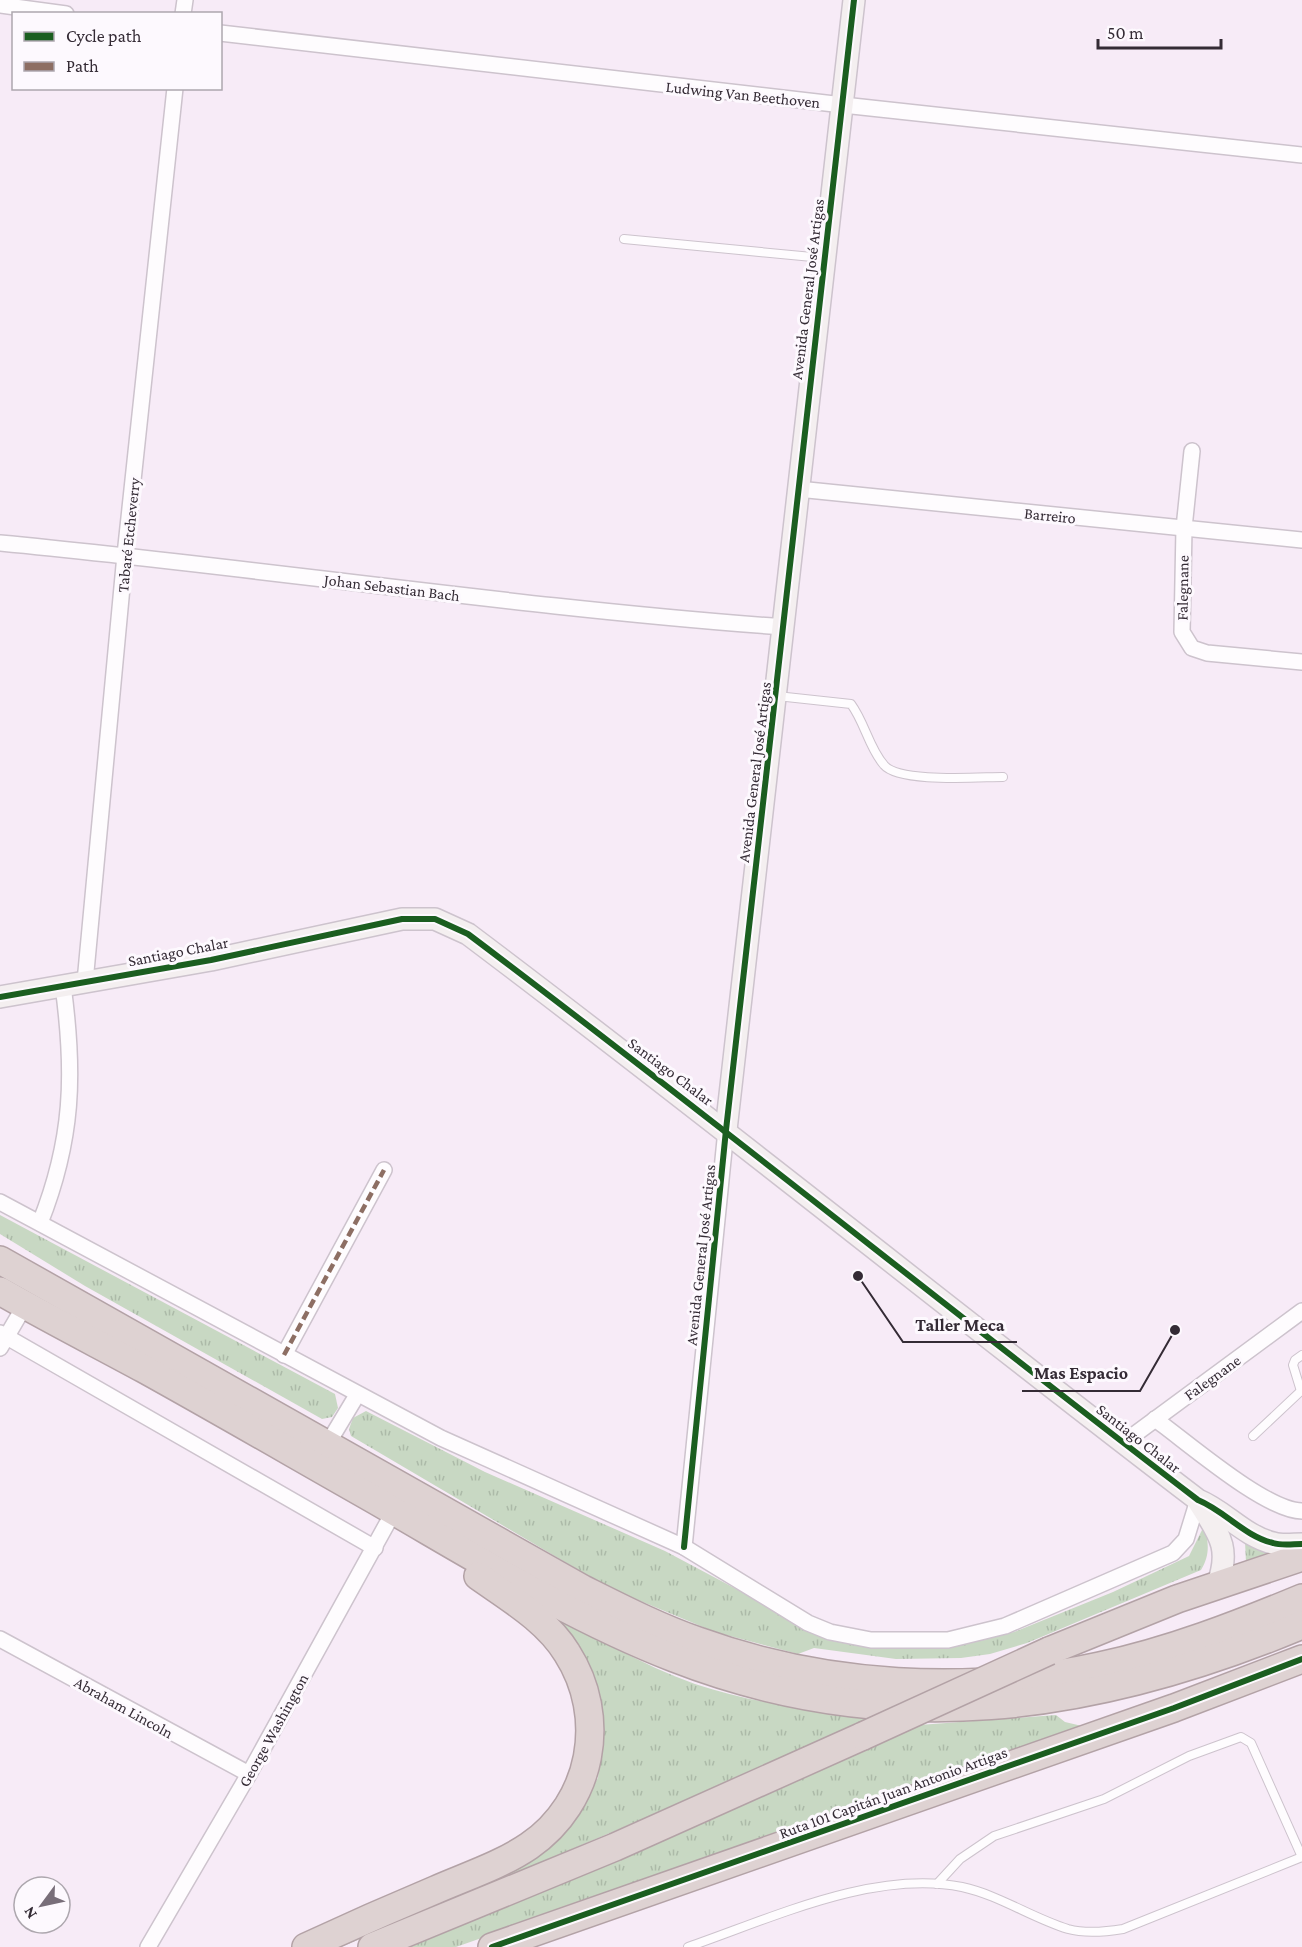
<svg xmlns="http://www.w3.org/2000/svg" width="1302" height="1947" font-family="'Crimson Pro',serif">
<defs>
<pattern id="grass-tufts" width="24" height="20" patternUnits="userSpaceOnUse" patternTransform="scale(1.5)"><rect width="24" height="20" fill="#c8d8c3"/><path d="M3 7l-1-3M5 7V3M7 7l1-3M15 17l-1-3M17 17v-4M19 17l1-3" fill="none" stroke="#acbaa8"/></pattern>
</defs>
<rect width="100%" height="100%" fill="#f7ebf7"/>
<!-- grass -->
<g fill="url(#grass-tufts)">
<path d="M 0,1215 L 335,1394 L 338,1408 L 332,1417 L 322,1419 L 85,1286 L 0,1234 Z"/>
<path d="M 366,1411 L 485,1472 L 665,1551 L 817,1632 L 852,1642 L 898,1648 L 953,1645 L 1014,1632 L 1113,1592 L 1189,1556 L 1204,1526 C 1209,1543 1210,1555 1201,1570 L 1027,1643 L 990,1654 L 961,1658 L 896,1659 L 814,1648 L 798,1654 L 715,1632 L 609,1588 L 351,1436 L 349,1429 L 353,1418 Z"/>
<path d="M 1245,1541 L 1272,1553 L 1272,1555 L 1246,1563 Z"/>
<path d="M 540,1606 C 590,1634 641,1665 695,1684 C 752,1703 811,1710 870,1717 L 796,1754 L 341,1947 L 319,1947 L 567,1826 L 598,1778 L 602,1723 Z"/>
<path d="M 1056,1715 L 1065,1722 L 1082,1726 L 456,1947 L 404,1947 L 614,1861 L 919,1725 Z"/>
</g>
<g fill="none" stroke-linecap="round" stroke-linejoin="round">
<!-- lane casing -->
<g stroke="#cdc3cd" stroke-width="10">
<g id="lane">
<path d="M 624,239 L 823,258"/>
<path d="M 777,696 L 851,704 C 865,723 869,748 884,765 C 899,783 978,777 1003,777"/>
<path d="M 1301,1391 L 1293,1365 L 1295,1360 L 1302,1355"/>
<path d="M 1253,1436 L 1302,1390"/>
<path d="M 937,1884 L 960,1859 L 994,1836 L 1104,1799 L 1189,1756 L 1241,1737 L 1251,1743 L 1302,1857"/>
<path d="M 688,1947 C 770,1919 874,1869 962,1887 C 999,1895 1032,1918 1068,1929 C 1086,1934 1105,1932 1123,1929 L 1302,1857"/>
</g>
</g>
<!-- street casing -->
<g stroke="#cdc3cd" stroke-width="18">
<g id="street">
<path d="M 0,5 L 66,14"/>
<path d="M 183,14 L 185,0"/>
<path d="M 220,33 L 843,105 L 1302,155"/>
<path d="M 1192,451 L 1184,528 L 1182,632 L 1192,648 L 1207,653 L 1302,662"/>
<path d="M 798,489 L 1302,540"/>
<path d="M 0,543 C 262,568 522,608 784,627"/>
<path d="M 85,982 L 125,555 L 175,88"/>
<path d="M 0,1202 L 441,1438 L 684,1547 L 808,1623 L 830,1632 L 871,1640 L 948,1640 L 1005,1626 L 1173,1553 L 1186,1539 L 1198,1500"/>
<path d="M 40,1223 C 73,1140 75,1074 63,986"/>
<path d="M 0,1333 L 375,1548"/>
<path d="M 0,1348 L 25,1305"/>
<path d="M 284,1355 L 384,1170"/>
<path d="M 1155,1419 C 1187,1442 1266,1511 1302,1511"/>
<path d="M 1123,1443 L 1302,1311"/>
<path d="M 327,1445 L 357,1395"/>
<path d="M 684,1547 L 726,1130"/>
<path d="M 0,1639 L 249,1774"/>
<path d="M 148,1947 L 249,1774 L 394,1511"/>
</g>
</g>
<!-- secondary casing -->
<g stroke="#cdc3cd" stroke-width="24">
<g id="secondary">
<path d="M 0,997 L 211,960 L 402,919 L 435,919 L 468,934 C 714,1119 953,1313 1198,1500 C 1225,1511 1244,1536 1273,1543 C 1282,1546 1293,1544 1302,1544"/>
<path d="M 726,1130 L 854,0"/>
<path d="M 1198,1501 C 1218,1533 1232,1547 1217,1586"/>
</g>
</g>
<!-- highway casing -->
<g stroke="#b3a2a6" stroke-width="30">
<g id="highway">
<path d="M 0,1260 L 583,1589 C 621,1608 658,1627 698,1641 C 825,1687 969,1695 1100,1666 C 1170,1651 1237,1625 1302,1598"/>
<path d="M 0,1291 C 47,1318 96,1343 144,1369 C 218,1410 292,1453 366,1495 C 466,1552 566,1616 674,1658 C 889,1742 1094,1712 1302,1625"/>
<path d="M 1049,1651 L 1177,1599 L 1302,1557"/>
<path d="M 306,1947 C 349,1927 392,1908 435,1890 C 467,1876 501,1865 529,1846 C 593,1802 608,1717 567,1653 C 547,1620 509,1598 478,1576"/>
<path d="M 372,1947 L 615,1847 L 863,1736"/>
<path d="M 492,1947 L 1174,1708 L 1302,1659"/>
</g>
</g>
<!-- lane -->
<use href="#lane" stroke="#fefcfe" stroke-width="8"/>
<!-- street -->
<use href="#street" stroke="#fefcfe" stroke-width="15"/>
<!-- secondary -->
<use href="#secondary" stroke="#f4eff0" stroke-width="21"/>
<!-- highway -->
<use href="#highway" stroke="#ded2d2" stroke-width="27"/>
<!-- highway-bridge casing -->
<g stroke="#b3a2a6" stroke-width="30" stroke-linecap="butt">
<path id="highway-bridge" d="M 863,1736 L 1049,1651"/>
</g>
<!-- highway-bridge -->
<use href="#highway-bridge" stroke="#ded2d2" stroke-width="27"/>
<!-- quiet -->
<path stroke="#8d6e63" stroke-width="4.5" stroke-dasharray="9 4.5" stroke-linecap="butt" d="M 284,1355 L 384,1170"/>
<!-- cycleway casing -->
<g stroke="#fdf9fe" stroke-width="10">
<g id="cycleway">
<path d="M 0,997 L 211,960 L 402,919 L 435,919 L 468,934 C 714,1119 953,1313 1198,1500 C 1225,1511 1244,1536 1273,1543 C 1282,1546 1293,1544 1302,1544"/>
<path d="M 684,1547 L 726,1130 L 854,0"/>
<path d="M 492,1947 L 1174,1708 L 1302,1659"/>
</g>
</g>
<!-- cycleway -->
<use href="#cycleway" stroke="#1b5e20" stroke-width="6"/>
</g>
<g text-anchor="middle" stroke-width="6" stroke-linejoin="round" paint-order="stroke">
<!-- street labels -->
<g font-size="16" fill="#342b35" stroke="#fdf9fe">
<text transform="translate(743 94) rotate(6)" y="6">Ludwing Van Beethoven</text>
<text transform="translate(807 289) rotate(-83)" y="6">Avenida General José Artigas</text>
<text transform="translate(1050 515) rotate(6)" y="6">Barreiro</text>
<text transform="translate(128 535) rotate(-84)" y="6">Tabaré Etcheverry</text>
<text transform="translate(392 587) rotate(7)" y="6">Johan Sebastian Bach</text>
<text transform="translate(1182 588) rotate(-89)" y="6">Falegnane</text>
<text transform="translate(754 772) rotate(-83)" y="6">Avenida General José Artigas</text>
<text transform="translate(178 951) rotate(-11)" y="6">Santiago Chalar</text>
<text transform="translate(671 1071) rotate(37)" y="6">Santiago Chalar</text>
<text transform="translate(700 1255) rotate(-84)" y="6">Avenida General José Artigas</text>
<text transform="translate(1212 1377) rotate(-36)" y="6">Falegnane</text>
<text transform="translate(1139 1438) rotate(38)" y="6">Santiago Chalar</text>
<text transform="translate(124 1707) rotate(29)" y="6">Abraham Lincoln</text>
<text transform="translate(273 1730) rotate(-61)" y="6">George Washington</text>
<text transform="translate(893 1792) rotate(-20)" y="6">Ruta 101 Capitán Juan Antonio Artigas</text>
</g>
</g>
<!-- callouts -->
<path fill="none" stroke="#342b35" stroke-width="2" d="M858 1276L903 1342H1017M1175 1330L1140 1391H1022"/>
<g fill="#342b35" stroke="#fdf9fe" stroke-width="2">
<circle cx="858" cy="1276" r="6"/>
<circle cx="1175" cy="1330" r="6"/>
</g>
<g font-size="18" text-anchor="middle" font-weight="bold" fill="#342b35" stroke="#fdf9fe" stroke-width="6" stroke-linejoin="round" paint-order="stroke">
<text x="960" y="1331">Taller Meca</text>
<text x="1081" y="1379">Mas Espacio</text>
</g>
<!-- legend -->
<rect x="12" y="12" width="210" height="78" fill="#fdf9fe" stroke="#ada7ae" stroke-width="1.5"/>
<rect x="24" y="32" width="30" height="9" fill="#1b5e20" stroke="#ada7ae" stroke-width="1.5"/>
<text x="66" y="42" font-size="18" fill="#342b35">Cycle path</text>
<rect x="24" y="62" width="30" height="9" fill="#8d6e63" stroke="#ada7ae" stroke-width="1.5"/>
<text x="66" y="72" font-size="18" fill="#342b35">Path</text>
<!-- north arrow -->
<g transform="translate(42 1905) rotate(237)"><circle r="28" fill="#fdf9fe" stroke="#ada7ae" stroke-width="1.5"/>
<path d="M0-4.5L10 22L0 15L-10 22Z" fill="#786e79"/>
<text y="-9" font-size="16" font-weight="bold" text-anchor="middle" fill="#342b35">N</text>
</g>
<!-- scale -->
<path d="M1098 39v9h123v-9" fill="none" stroke="#342b35" stroke-width="3"/>
<text x="1107" y="39" font-size="18" fill="#342b35" stroke="#fdf9fe" stroke-width="4.5" paint-order="stroke">50 m</text>
</svg>
